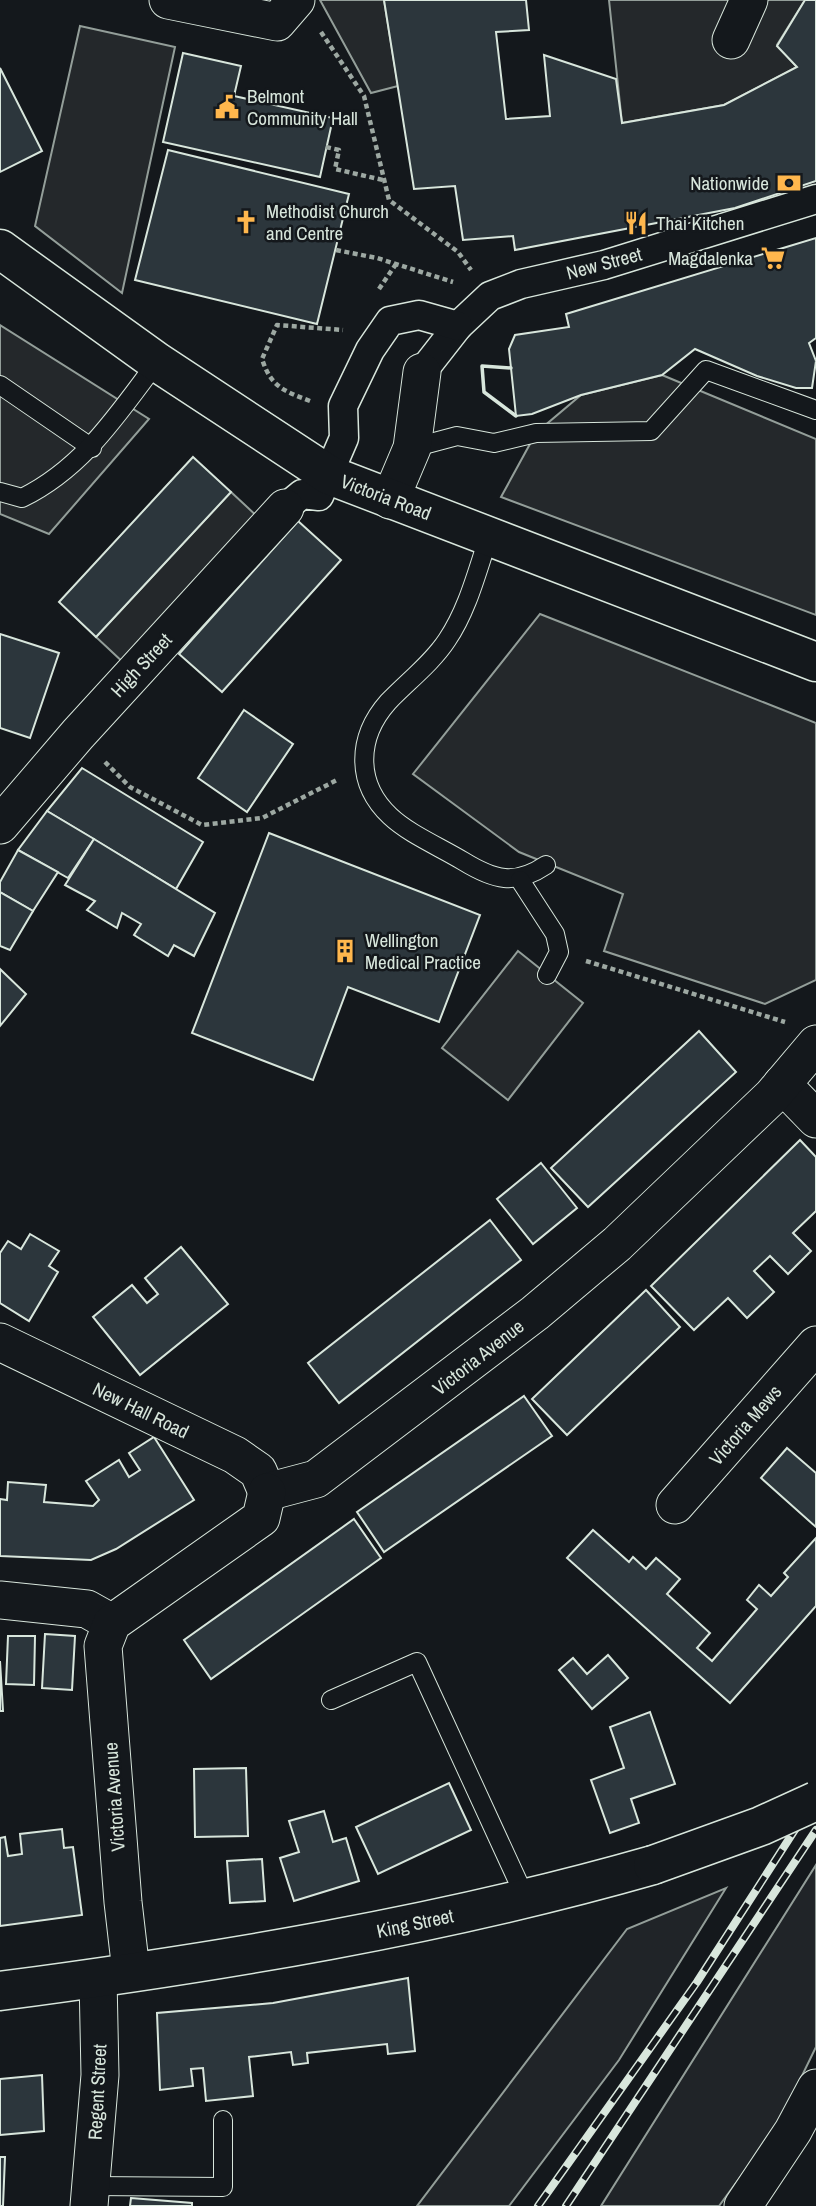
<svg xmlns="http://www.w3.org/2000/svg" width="816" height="2206" font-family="'Archivo Narrow',sans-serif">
<rect width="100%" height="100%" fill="#14181c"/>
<!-- green -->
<g fill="#202428" stroke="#939e99" stroke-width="2">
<path d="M 816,1865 L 816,2047 L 777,2127 L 719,2206 L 601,2206 Z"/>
<path d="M 726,1888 L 619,2060 L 509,2206 L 417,2206 L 627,1929 Z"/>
</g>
<!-- parking -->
<g fill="#24282b" stroke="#939e99" stroke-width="2">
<path d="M 320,0 L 384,0 L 398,86 L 371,93 Z"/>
<path d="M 609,0 L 805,0 L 777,45 L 797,67 L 724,105 L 622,123 Z"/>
<path d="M 80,26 L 175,47 L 122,293 L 35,226 Z"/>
<path d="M 0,325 L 149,419 L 49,534 L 0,514 Z"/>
<path d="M 662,375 L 816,439 L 816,615 L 501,497 L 536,433 L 581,395 Z"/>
<path d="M 231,492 L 260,519 L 126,665 L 96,637 Z"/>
<path d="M 540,614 L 816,723 L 816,980 L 765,1004 L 604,951 L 623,894 L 519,852 L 413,774 Z"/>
<path d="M 518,951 L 583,1003 L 508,1100 L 442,1048 Z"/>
</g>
<!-- building -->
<g fill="#2c363c" stroke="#d8e6dc" stroke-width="2">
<path d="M 384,0 L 526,0 L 529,30 L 496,32 L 506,119 L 550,116 L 544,55 L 616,79 L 622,123 L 724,105 L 797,67 L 777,46 L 805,0 L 816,0 L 816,181 L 735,208 L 515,250 L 513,236 L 463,240 L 455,186 L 414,189 Z"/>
<path d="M 183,53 L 241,66 L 234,96 L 333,118 L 320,177 L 163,142 Z"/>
<path d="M 0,68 L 42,151 L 0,172 Z"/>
<path d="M 168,150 L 349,194 L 317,324 L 135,280 Z"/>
<path d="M 816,238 L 816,338 L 809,343 L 816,361 L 812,388 L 796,388 L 757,376 L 695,349 L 662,375 L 581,395 L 532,414 L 516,416 L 509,349 L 515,335 L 569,327 L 566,314 Z"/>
<path d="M 193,457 L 231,492 L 96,637 L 59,602 Z"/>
<path d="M 298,521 L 341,560 L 222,692 L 179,654 Z"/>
<path d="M 0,634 L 59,653 L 30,738 L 0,728 Z"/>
<path d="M 244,710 L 293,744 L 247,812 L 198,778 Z"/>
<path d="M 82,768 L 203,842 L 176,889 L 47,811 Z"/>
<path d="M 47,811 L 94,839 L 68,878 L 18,850 Z"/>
<path d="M 269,833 L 480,915 L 439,1022 L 348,987 L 313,1080 L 192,1033 Z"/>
<path d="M 94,839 L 215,913 L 194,956 L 174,945 L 168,956 L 134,935 L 141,924 L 122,913 L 117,928 L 87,910 L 95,901 L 65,885 Z"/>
<path d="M 18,850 L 58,872 L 33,911 L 0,892 L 0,882 Z"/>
<path d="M 0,892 L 33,911 L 10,950 L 0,946 Z"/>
<path d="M 0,969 L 26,994 L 0,1026 Z"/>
<path d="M 699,1031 L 736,1072 L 588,1207 L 551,1168 Z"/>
<path d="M 800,1140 L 816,1157 L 816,1211 L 793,1233 L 811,1251 L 788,1274 L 770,1256 L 754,1271 L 774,1292 L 747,1318 L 728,1298 L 694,1330 L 651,1286 Z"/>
<path d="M 541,1163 L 577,1208 L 533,1244 L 497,1199 Z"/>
<path d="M 490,1220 L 521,1260 L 339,1403 L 308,1363 Z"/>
<path d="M 30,1234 L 59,1251 L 49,1266 L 58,1272 L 29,1321 L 0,1303 L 0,1253 L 8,1241 L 21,1249 Z"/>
<path d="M 181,1247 L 228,1304 L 140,1375 L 93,1317 L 132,1285 L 147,1303 L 158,1294 L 145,1278 Z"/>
<path d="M 646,1290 L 680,1327 L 567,1435 L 532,1399 Z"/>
<path d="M 524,1396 L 552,1436 L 384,1552 L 357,1512 Z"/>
<path d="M 154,1437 L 194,1500 L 116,1549 L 91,1560 L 0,1556 L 0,1499 L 7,1500 L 8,1482 L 46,1485 L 44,1502 L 93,1506 L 99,1500 L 86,1481 L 119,1460 L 129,1477 L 140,1470 L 129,1453 Z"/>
<path d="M 787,1448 L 816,1473 L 816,1527 L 761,1478 Z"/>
<path d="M 354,1519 L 381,1558 L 211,1679 L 184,1640 Z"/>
<path d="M 593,1530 L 629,1562 L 633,1557 L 646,1569 L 656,1558 L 680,1579 L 667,1594 L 710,1633 L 697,1648 L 712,1661 L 757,1609 L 747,1600 L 759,1585 L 771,1596 L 788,1577 L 784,1573 L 816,1538 L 816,1606 L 730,1703 L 567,1558 Z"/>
<path d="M 45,1634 L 75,1636 L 72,1690 L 42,1688 Z"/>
<path d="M 8,1636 L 35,1636 L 34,1685 L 6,1684 Z"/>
<path d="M 608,1655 L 628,1678 L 592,1709 L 559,1670 L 573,1658 L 587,1674 Z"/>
<path d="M 0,1661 L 3,1711 L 0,1711 Z"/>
<path d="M 650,1712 L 675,1784 L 631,1799 L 639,1823 L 610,1833 L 591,1780 L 624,1768 L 610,1727 Z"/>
<path d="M 246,1768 L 248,1836 L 195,1837 L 194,1769 Z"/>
<path d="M 449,1783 L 471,1830 L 378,1874 L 356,1827 Z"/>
<path d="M 324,1811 L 333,1842 L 346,1838 L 359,1881 L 294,1901 L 280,1858 L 299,1852 L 289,1821 Z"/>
<path d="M 62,1829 L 64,1848 L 73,1847 L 82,1915 L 0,1926 L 0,1838 L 5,1837 L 8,1856 L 22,1854 L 20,1834 Z"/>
<path d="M 262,1859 L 265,1901 L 230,1903 L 227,1861 Z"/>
<path d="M 408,1978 L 415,2051 L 388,2054 L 387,2044 L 307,2053 L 308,2063 L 293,2065 L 291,2052 L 249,2057 L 253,2096 L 206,2101 L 203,2068 L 191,2069 L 193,2086 L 160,2090 L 157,2013 L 273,2003 Z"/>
<path d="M 42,2075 L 44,2131 L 0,2135 L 0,2079 Z"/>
<path d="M 0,2157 L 5,2157 L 3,2206 L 0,2206 Z"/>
<path d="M 131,2198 L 192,2203 L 192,2206 L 130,2206 Z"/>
</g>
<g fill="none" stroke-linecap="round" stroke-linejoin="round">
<!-- service casing -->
<g stroke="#d8e6dc" stroke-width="20">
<g id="service">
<path d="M 0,385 L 92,448"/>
<path d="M 412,448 L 457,436 L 494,443 L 536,433 L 651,431 L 706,370 L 816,410"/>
<path d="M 0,492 L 22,498 C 83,468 117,415 157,362"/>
<path d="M 489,536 C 477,571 468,609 447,640 C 432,663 407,682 388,702 C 357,737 355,783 390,816 C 409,834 440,847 463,861 C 494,880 515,886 546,865"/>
<path d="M 520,880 L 555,934 L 559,952 L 547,975"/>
<path d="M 331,1700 L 417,1662 L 526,1899"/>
<path d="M 91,2186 L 223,2187 L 223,2120"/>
</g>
</g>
<!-- pedestrian casing -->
<g stroke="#d8e6dc" stroke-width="31">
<g id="pedestrian">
<path d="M 422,372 L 458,326 L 490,296 L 521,284 L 604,265 L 816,199"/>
<path d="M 285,508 L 302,494 L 319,496 L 344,438 L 343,406 L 370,350 L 390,321 L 419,315 L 458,326"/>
</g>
</g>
<!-- minor casing -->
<g stroke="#d8e6dc" stroke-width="39">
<g id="minor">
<path d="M 168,0 L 277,22 L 296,0"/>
<path d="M 731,40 L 749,0"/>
<path d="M 390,500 L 412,448 L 422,372"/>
<path d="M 0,825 L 78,734 L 285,508"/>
<path d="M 782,1084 L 816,1119"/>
<path d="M 0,1342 L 235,1455 L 258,1471 L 267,1492"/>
<path d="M 267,1492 L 316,1479 L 535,1313 L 617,1244 L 772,1096 L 816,1044"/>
<path d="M 675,1505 L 816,1345"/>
<path d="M 0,1600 L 87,1609 L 112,1623"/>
<path d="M 134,1972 L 129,1954 L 123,1902 L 103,1646 L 112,1623 L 261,1518 L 267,1492"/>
<path d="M 89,2206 L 100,2075 L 98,1978"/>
<path d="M 743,2206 L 793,2131 L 816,2088"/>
</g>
</g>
<!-- tertiary casing -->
<g stroke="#d8e6dc" stroke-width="41">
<g id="tertiary">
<path d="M 0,249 L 157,362 L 329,475 L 816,662"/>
<path d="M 0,1991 C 220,1962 440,1926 653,1865"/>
</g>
</g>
<!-- path -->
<g stroke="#9da8a2" stroke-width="4.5" stroke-dasharray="5 3.5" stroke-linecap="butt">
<path d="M 321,32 L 364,96 L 389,200 L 458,252 L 471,270"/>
<path d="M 326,147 L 339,150 L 335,169 L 383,180"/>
<path d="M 336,250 L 377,258 L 453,282"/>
<path d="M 379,289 L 396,264"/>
<path d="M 310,401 C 284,391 271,387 262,359 L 277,325 L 343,330"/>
<path d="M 105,762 L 130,787 L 202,825 L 262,818 L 337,780"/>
<path d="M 586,961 L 785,1022"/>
</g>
<!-- service -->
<use href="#service" stroke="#14181c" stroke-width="18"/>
<!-- pedestrian -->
<use href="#pedestrian" stroke="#14181c" stroke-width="28"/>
<!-- minor -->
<use href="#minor" stroke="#14181c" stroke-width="37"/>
<!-- tertiary -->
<use href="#tertiary" stroke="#14181c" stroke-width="38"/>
<!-- rail casing -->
<g stroke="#d8e6dc" stroke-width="8">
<g id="rail">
<path d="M 538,2206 L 697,1982 L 816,1797"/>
<path d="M 566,2206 L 816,1830"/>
</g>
</g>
<!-- rail -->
<use href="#rail" stroke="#14181c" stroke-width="5" stroke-dasharray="16" stroke-linecap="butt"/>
<!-- tertiary-bridge casing -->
<g stroke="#d8e6dc" stroke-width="41" stroke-linecap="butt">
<path id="tertiary-bridge" d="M 653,1865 L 761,1826 L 816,1801"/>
</g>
<!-- tertiary-bridge -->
<use href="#tertiary-bridge" stroke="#14181c" stroke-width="38"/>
<!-- wall -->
<path stroke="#d8e6dc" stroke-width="3.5" d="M 511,368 L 482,366 L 484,392 L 516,416"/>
</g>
<!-- icons -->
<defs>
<g id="civic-bare" transform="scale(1.89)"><path d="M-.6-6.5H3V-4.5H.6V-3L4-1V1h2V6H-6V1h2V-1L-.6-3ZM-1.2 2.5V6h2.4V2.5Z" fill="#ffb74d" stroke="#14181c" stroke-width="2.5" paint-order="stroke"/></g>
<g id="bank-bare" transform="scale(1.89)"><path d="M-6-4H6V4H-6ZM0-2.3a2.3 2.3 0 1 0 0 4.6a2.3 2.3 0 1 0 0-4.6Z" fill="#ffb74d" stroke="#14181c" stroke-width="2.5" paint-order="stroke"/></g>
<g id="church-bare" transform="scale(1.89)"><path d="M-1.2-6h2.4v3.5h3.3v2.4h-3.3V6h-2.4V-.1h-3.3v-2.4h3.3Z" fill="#ffb74d" stroke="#14181c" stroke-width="2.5" paint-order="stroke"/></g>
<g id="restaurant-bare" transform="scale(1.89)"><path d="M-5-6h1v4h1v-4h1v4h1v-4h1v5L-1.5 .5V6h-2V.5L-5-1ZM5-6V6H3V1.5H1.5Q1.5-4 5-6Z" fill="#ffb74d" stroke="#14181c" stroke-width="2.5" paint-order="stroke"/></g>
<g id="supermarket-bare" transform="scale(1.89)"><path d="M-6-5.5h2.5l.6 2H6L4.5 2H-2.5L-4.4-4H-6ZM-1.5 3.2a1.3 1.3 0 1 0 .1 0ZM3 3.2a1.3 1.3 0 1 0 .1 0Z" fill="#ffb74d" stroke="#14181c" stroke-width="2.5" paint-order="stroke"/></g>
<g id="building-bare" transform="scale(1.89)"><path d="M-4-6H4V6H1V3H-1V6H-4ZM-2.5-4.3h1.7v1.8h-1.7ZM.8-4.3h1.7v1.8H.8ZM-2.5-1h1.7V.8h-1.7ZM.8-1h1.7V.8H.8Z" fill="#ffb74d" stroke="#14181c" stroke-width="2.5" paint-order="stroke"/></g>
</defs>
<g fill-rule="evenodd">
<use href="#civic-bare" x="227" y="107"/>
<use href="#bank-bare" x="789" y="183"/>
<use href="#church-bare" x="246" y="222"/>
<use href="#restaurant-bare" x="636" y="223"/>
<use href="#supermarket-bare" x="773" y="258"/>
<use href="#building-bare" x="345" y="951"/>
</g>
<g text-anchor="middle" stroke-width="5" stroke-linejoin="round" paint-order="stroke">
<!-- poi labels -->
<g font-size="19" fill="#d8e6dc" stroke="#14181c" text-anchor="start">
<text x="247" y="103">Belmont<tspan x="247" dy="22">Community Hall</tspan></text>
<text x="769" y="190" text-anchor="end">Nationwide</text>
<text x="266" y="218">Methodist Church<tspan x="266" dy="22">and Centre</tspan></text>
<text x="656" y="230">Thai Kitchen</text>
<text x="753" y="265" text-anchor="end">Magdalenka</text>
<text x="365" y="947">Wellington<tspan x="365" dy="22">Medical Practice</tspan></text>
</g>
<!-- street labels -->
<g font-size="19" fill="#d8e6dc" stroke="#14181c">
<text transform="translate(604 263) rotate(-15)" y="7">New Street</text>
<text transform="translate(386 497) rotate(21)" y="7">Victoria Road</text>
<text transform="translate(141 665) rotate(-47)" y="7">High Street</text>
<text transform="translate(478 1357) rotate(-38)" y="7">Victoria Avenue</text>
<text transform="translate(141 1410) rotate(26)" y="7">New Hall Road</text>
<text transform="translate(745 1425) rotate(-49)" y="7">Victoria Mews</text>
<text transform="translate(114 1797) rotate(-94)" y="7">Victoria Avenue</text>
<text transform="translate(415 1923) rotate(-12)" y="7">King Street</text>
<text transform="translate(97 2092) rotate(-87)" y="7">Regent Street</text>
</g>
</g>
</svg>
